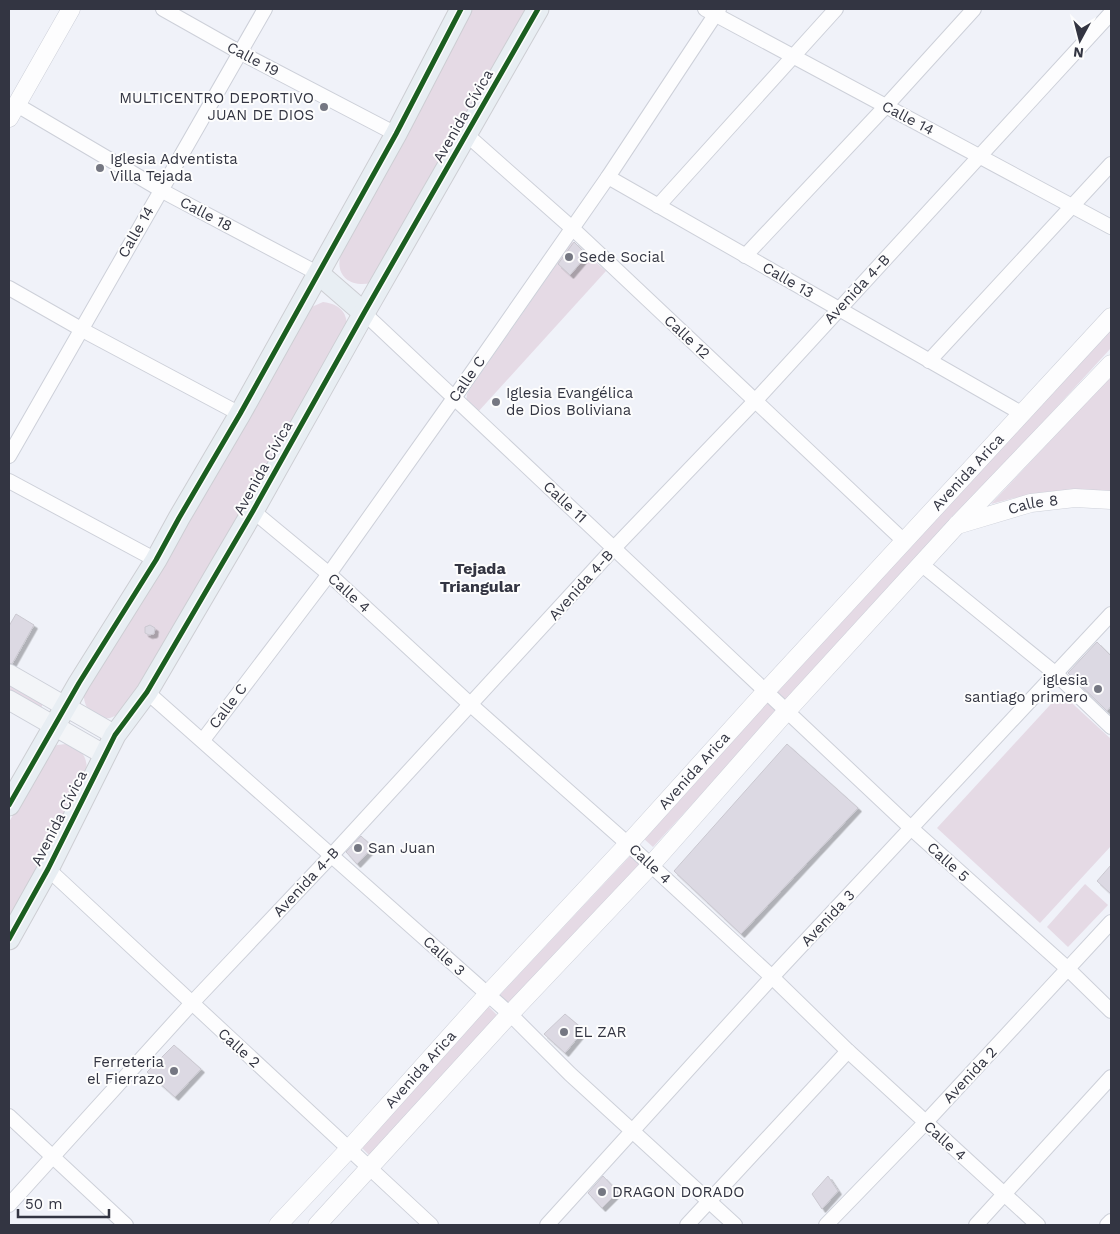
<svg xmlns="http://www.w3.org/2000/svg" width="1120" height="1234" font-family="'Work Sans',sans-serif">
<defs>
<filter id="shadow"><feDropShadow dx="3.5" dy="3.5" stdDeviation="0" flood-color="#0004"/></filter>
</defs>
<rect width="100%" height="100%" fill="#f0f2f9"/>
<!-- green -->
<g fill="#e5dae5">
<path d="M 471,9 L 529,9 L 371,283 C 352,287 336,278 340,257 Z"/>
<path d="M 572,242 L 606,271 L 477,413 L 466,401 L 467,394 L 470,389 Z"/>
<path d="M 323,302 C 343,305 348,314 347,334 L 126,706 C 122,711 117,716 110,718 C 94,720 83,708 84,694 L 307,309 Z"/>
<path d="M 1111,329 L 1111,348 L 653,847 L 643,838 Z"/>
<path d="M 1111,376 L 1111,494 L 1060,492 L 1014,498 L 991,504 Z"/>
<path d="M 9,684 L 43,703 L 41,709 L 9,691 Z"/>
<path d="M 1061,693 L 1111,739 L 1111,846 L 1040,923 L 937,828 Z"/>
<path d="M 66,744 C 81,748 89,757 86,774 L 9,927 L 9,822 L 47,754 L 57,745 Z"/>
<path d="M 632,854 L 641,863 L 507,1007 L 497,998 Z"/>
<path d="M 1085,884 L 1108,905 L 1068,947 L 1047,927 Z"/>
<path d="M 488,1006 L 497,1015 L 370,1156 L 361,1147 Z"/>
</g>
<!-- building -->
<g fill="#dcd9e3" stroke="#cac8d0" filter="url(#shadow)">
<path d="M 574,242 L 587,255 L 570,275 L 558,264 Z"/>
<path d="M 16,614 L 34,625 L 12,664 L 9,663 L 9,626 Z"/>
<path d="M 150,625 L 155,628 L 154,634 L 149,635 L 145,633 L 145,627 Z"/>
<path d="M 1097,642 L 1111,656 L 1111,706 L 1107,711 L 1068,673 Z"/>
<path d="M 787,744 L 858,808 L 741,934 L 674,871 Z"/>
<path d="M 361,836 L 373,847 L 357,864 L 346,852 Z"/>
<path d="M 1111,865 L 1111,894 L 1097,881 Z"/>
<path d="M 565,1014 L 584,1030 L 565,1053 L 544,1034 Z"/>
<path d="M 174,1045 L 201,1069 L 175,1097 L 147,1072 Z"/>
<path d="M 603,1176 L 618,1192 L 602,1208 L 588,1193 Z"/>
<path d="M 828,1176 L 838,1191 L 822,1209 L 812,1194 Z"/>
</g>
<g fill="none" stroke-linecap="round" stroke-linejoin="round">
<!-- minor casing -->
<g stroke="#cdd0d9" stroke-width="16">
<g id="minor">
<path d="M 163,9 L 241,53 L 396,134"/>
<path d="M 705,9 L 1111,227"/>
<path d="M 17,105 L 168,194 L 319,274"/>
<path d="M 467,135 L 572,228 L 905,542"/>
<path d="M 608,177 L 1021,413"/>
<path d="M 658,206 L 836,9"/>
<path d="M 745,256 L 886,106 L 974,9"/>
<path d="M 9,288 L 88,333 L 240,414"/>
<path d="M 364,313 L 912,829 L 1068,969 L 1111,1011"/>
<path d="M 929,361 L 1111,164"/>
<path d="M 9,456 L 265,9"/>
<path d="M 9,481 L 156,560"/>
<path d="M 253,511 L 329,574 L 471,705 L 628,844 L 772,977 L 848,1051 L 1038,1225"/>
<path d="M 921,564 L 1056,674 L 1111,727"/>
<path d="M 147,692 L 510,1014 L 570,1074 L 735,1225"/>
<path d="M 203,740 L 329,574 L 454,398 L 608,177 L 719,9"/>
<path d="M 48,869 C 175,988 304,1106 431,1225"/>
<path d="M 9,1116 L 126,1225"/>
<path d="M 9,1205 L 191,1004 L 331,856 L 614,548 L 755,401 L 1111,13"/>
<path d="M 547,1225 L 772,977 L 1111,614"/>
<path d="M 687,1225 L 848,1051"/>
<path d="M 826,1225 L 925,1123 L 1111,922"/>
<path d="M 976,1225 L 1111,1077"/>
<path d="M 1107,1225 L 1111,1221"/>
</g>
</g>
<!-- tertiary casing -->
<g stroke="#cdd0d9" stroke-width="19">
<g id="tertiary">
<path d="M 9,118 L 71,9"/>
<path id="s1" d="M 957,525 L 1031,503 L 1075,498 L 1111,500"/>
<path id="s2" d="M 278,1225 L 350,1148 L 487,995 L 628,844 L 766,691 L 1111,317"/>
<path d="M 317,1225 L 510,1014 L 651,865 L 786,712 L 956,526 L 1111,364"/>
</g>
</g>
<!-- secondary casing -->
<g stroke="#cdd0d9" stroke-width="21">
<g id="secondary">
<path d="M 9,674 L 115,735"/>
<path d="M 9,700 L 105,755"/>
</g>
</g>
<!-- primary casing -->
<g stroke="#cdced3" stroke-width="23">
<g id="primary">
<path d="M 319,274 L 364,313"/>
<path d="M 9,805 L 79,683 L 156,560 L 179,518 L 240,414 L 396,134 L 461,9"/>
<path d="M 9,939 L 48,869 L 115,735 L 147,692 L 253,511 L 364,313 L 538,9"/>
</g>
</g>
<!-- minor -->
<use href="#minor" stroke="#fdfdfe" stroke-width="14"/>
<!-- tertiary -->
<use href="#tertiary" stroke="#fdfdfe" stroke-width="18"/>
<!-- secondary -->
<use href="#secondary" stroke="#f3f5f8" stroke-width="19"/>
<!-- primary -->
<use href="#primary" stroke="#e8eef3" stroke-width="21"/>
<!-- cycleway casing -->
<g stroke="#fdfdfd" stroke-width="8">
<g id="cycleway">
<path d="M 9,805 L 79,683 L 156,560 L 179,518 L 240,414 L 396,134 L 461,9"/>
<path d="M 9,939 L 48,869 L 115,735 L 147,692 L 253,511 L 364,313 L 538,9"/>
</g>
</g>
<!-- cycleway -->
<use href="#cycleway" stroke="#1b5e20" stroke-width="5"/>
</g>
<!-- markers -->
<g fill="#757782" stroke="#fdfdfd" stroke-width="2">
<circle cx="324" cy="107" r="5"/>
<circle cx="100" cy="168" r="5"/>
<circle cx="569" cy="257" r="5"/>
<circle cx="496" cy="402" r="5"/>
<circle cx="1098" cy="689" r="5"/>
<circle cx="358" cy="848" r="5"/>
<circle cx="564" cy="1032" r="5"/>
<circle cx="174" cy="1071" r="5"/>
<circle cx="602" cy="1192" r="5"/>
</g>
<g text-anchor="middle" stroke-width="4" stroke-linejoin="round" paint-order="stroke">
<!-- street labels -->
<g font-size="15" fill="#333542" stroke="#fdfdfd">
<text transform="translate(253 59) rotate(28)" y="5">Calle 19</text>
<text transform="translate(463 116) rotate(-60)" y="5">Avenida Cívica</text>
<text transform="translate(908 118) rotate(28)" y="5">Calle 14</text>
<text transform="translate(206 214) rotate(28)" y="5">Calle 18</text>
<text transform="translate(136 232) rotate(-60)" y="5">Calle 14</text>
<text transform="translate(788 280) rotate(30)" y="5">Calle 13</text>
<text transform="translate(857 289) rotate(-47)" y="5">Avenida 4-B</text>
<text transform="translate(687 337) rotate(43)" y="5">Calle 12</text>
<text transform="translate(467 379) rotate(-55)" y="5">Calle C</text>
<text transform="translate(263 468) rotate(-61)" y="5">Avenida Cívica</text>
<text dy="5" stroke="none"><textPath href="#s2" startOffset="1021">Avenida Arica</textPath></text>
<text transform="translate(565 502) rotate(43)" y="5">Calle 11</text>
<text dy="5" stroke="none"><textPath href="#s1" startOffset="79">Calle 8</textPath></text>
<text transform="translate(581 585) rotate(-48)" y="5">Avenida 4-B</text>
<text transform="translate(349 593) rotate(42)" y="5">Calle 4</text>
<text transform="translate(228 706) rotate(-53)" y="5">Calle C</text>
<text dy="5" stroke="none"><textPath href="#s2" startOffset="616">Avenida Arica</textPath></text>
<text transform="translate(59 818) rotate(-63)" y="5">Avenida Cívica</text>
<text transform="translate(948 862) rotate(42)" y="5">Calle 5</text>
<text transform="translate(650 864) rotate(43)" y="5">Calle 4</text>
<text transform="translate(306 882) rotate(-47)" y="5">Avenida 4-B</text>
<text transform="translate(828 918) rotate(-47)" y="5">Avenida 3</text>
<text transform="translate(444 956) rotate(42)" y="5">Calle 3</text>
<text transform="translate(239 1048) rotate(42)" y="5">Calle 2</text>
<text dy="5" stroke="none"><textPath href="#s2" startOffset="211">Avenida Arica</textPath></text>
<text transform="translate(970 1075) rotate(-47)" y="5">Avenida 2</text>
<text transform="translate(945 1141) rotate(42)" y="5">Calle 4</text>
</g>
<!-- poi labels -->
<g font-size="15" fill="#333542" stroke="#fdfdfd" text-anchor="start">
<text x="314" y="103" text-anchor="end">MULTICENTRO DEPORTIVO<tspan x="314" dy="17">JUAN DE DIOS</tspan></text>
<text x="110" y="164">Iglesia Adventista<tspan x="110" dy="17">Villa Tejada</tspan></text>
<text x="579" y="262">Sede Social</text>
<text x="506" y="398">Iglesia Evangélica<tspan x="506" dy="17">de Dios Boliviana</tspan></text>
<text x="1088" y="685" text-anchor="end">iglesia<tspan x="1088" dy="17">santiago primero</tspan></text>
<text x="368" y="853">San Juan</text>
<text x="574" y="1037">EL ZAR</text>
<text x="164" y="1067" text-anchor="end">Ferreteria<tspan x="164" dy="17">el Fierrazo</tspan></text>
<text x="612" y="1197">DRAGON DORADO</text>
</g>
<!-- neighbourhood labels -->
<g font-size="16" font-weight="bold" fill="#333542" stroke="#fdfdfd">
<text x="480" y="574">Tejada<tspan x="480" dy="18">Triangular</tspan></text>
</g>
</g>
<!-- border -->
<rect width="1120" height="1234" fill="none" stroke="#333542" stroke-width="20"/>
<!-- north arrow -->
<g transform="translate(1080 40) rotate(187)" stroke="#fdfdfd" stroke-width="4" paint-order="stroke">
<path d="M0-4L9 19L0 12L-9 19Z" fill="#333542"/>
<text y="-8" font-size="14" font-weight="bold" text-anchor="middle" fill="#333542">N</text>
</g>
<!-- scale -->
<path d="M18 1209v8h91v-8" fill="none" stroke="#333542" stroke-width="2.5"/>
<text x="25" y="1209" font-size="15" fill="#333542" stroke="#fdfdfd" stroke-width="4" paint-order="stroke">50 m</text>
</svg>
